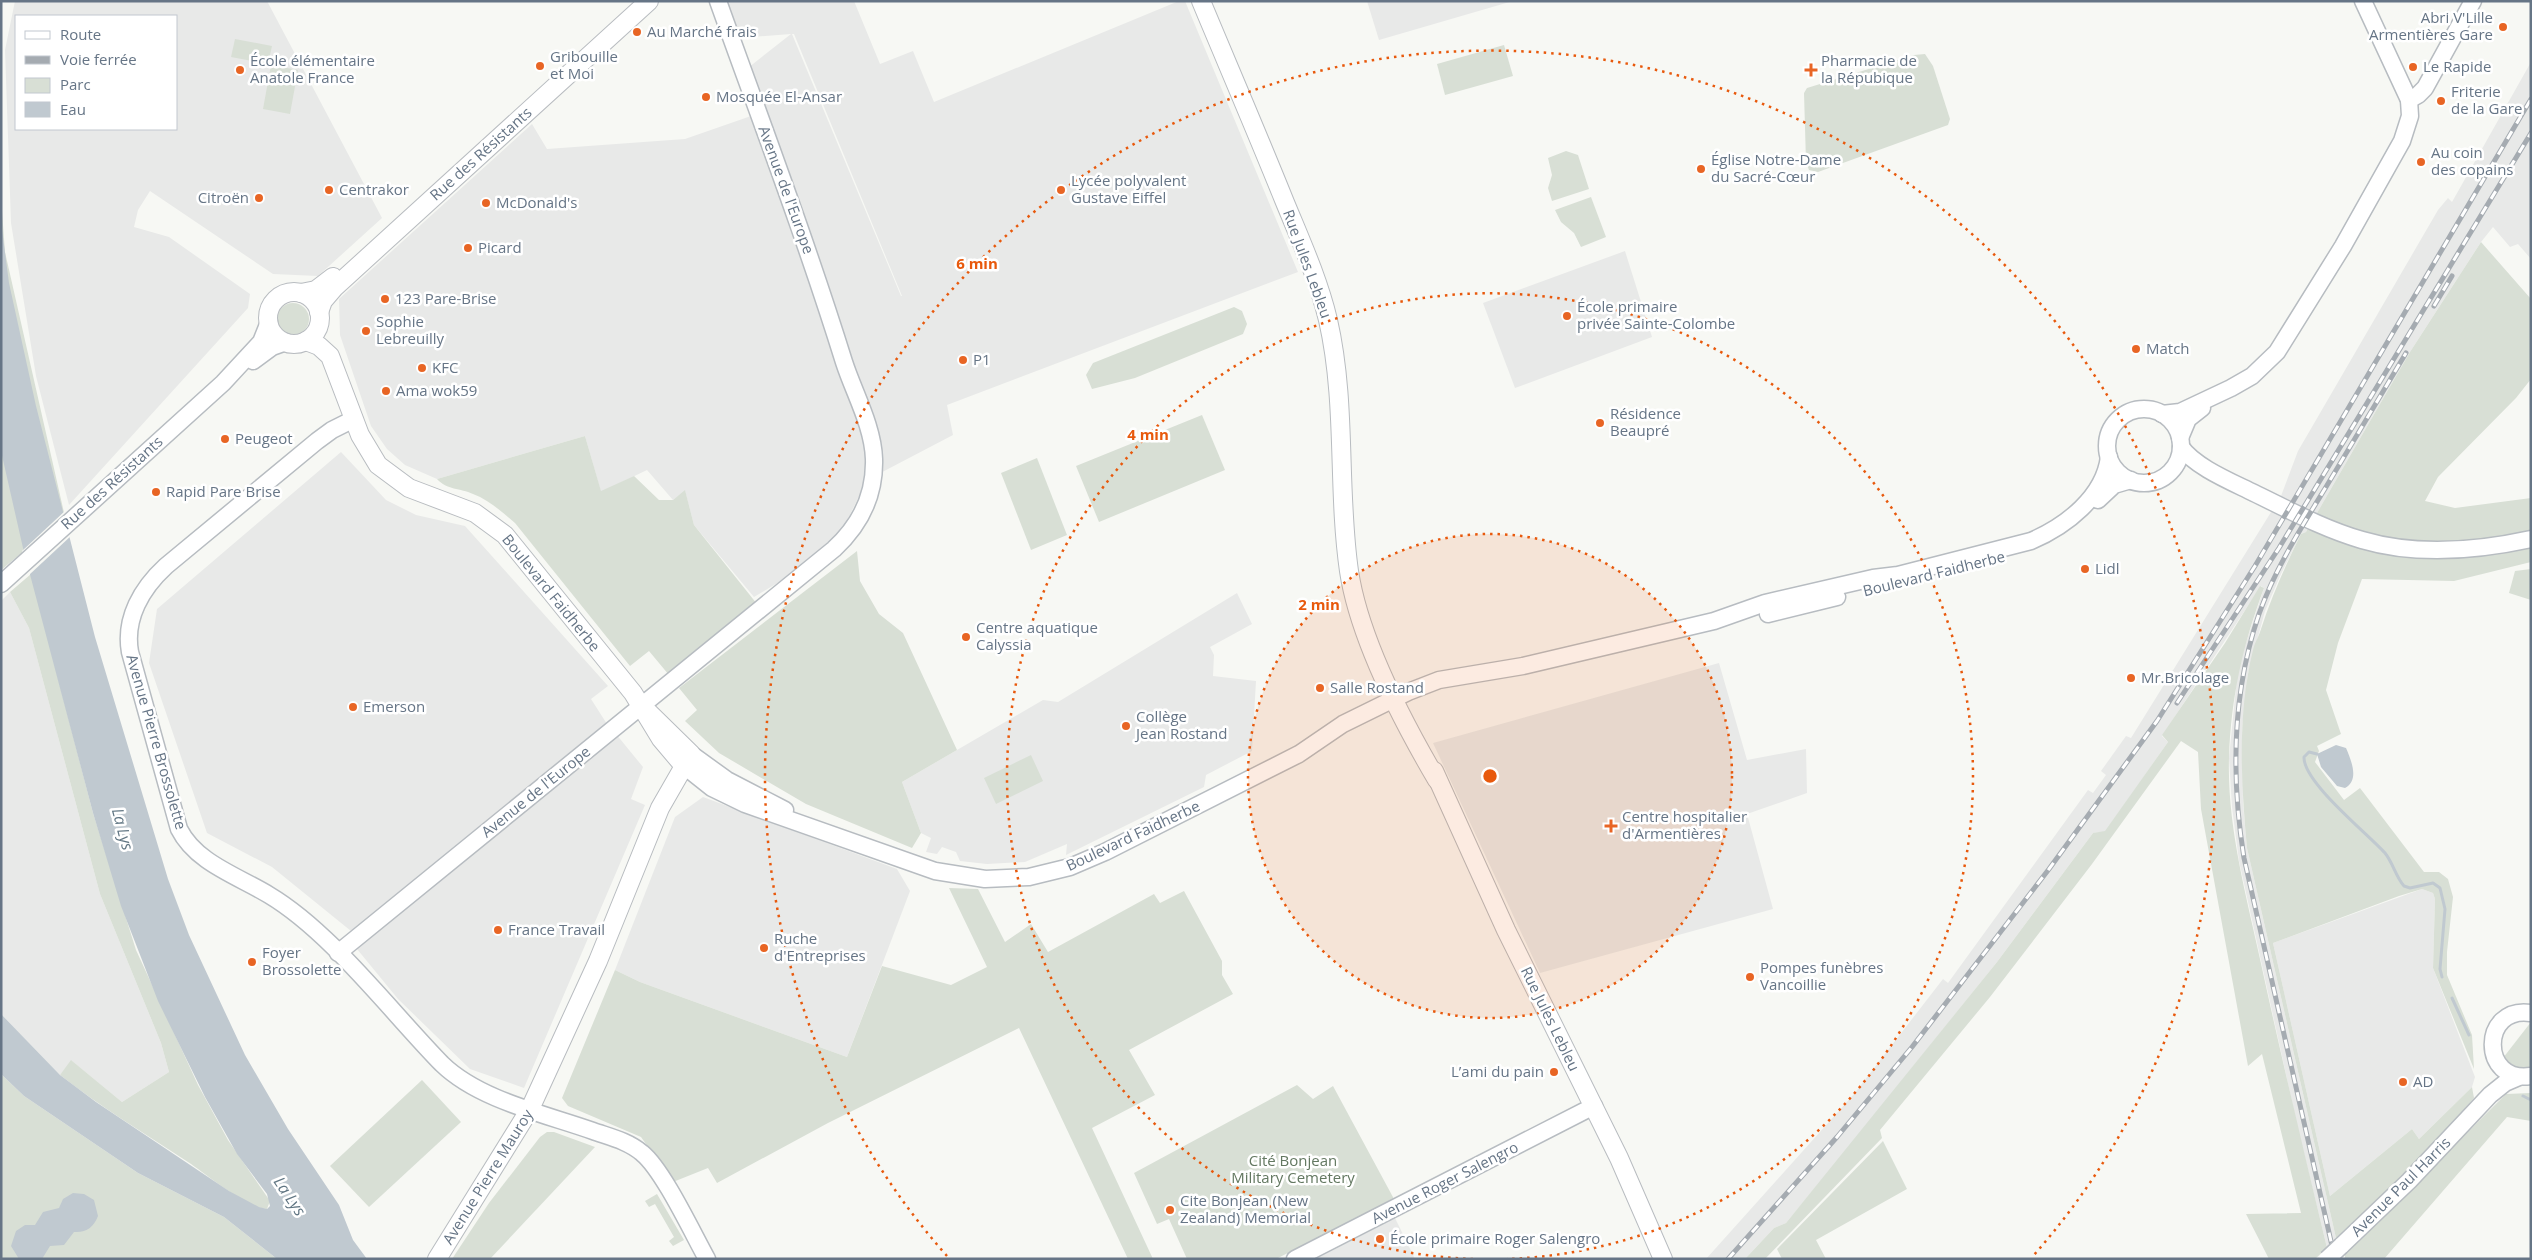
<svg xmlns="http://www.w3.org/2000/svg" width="2532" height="1260" font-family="'Open Sans',sans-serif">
<rect width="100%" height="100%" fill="#f7f8f4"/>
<!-- built -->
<g fill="#e8e9e8" fill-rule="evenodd">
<path d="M 15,1 L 267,1 L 382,218 L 318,276 L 273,274 L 150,191 L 138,210 L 134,227 L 169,237 L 250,294 L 248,308 L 69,505 L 36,376 L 11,223 L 5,50 ZM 16,16 L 176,16 L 176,129 L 16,129 Z"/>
<path d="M 724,1 L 854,1 L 880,64 L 913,51 L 934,102 L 1179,1 L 1185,1 L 1298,272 L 947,405 L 953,435 L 867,480 L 839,537 L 794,573 L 754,597 L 694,525 L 685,491 L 673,500 L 647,470 L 601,492 L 585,436 L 437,479 L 405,465 L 387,449 L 371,426 L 340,335 L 339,299 L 532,124 L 547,149 L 685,139 L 751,116 L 739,75 L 791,34 L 740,38 ZM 792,34 L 794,34 L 902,296 L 901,296 Z"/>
<path d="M 1367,1 L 1513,1 L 1379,40 Z"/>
<path d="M 2531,62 L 2531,259 L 2518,244 L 2510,247 L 2493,227 L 2481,242 L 2410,352 L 2306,532 L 2301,534 L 2281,574 L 2265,611 L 2248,674 L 2242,729 L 2243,803 L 2247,848 L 2336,1238 L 2327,1248 L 2298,1129 L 2239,861 L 2232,807 L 2229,758 L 2238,667 L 2264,588 L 2261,586 L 2162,736 L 2168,742 L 2105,832 L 2093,833 L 1997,962 L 1830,1170 L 1786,1223 L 1774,1228 L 1745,1259 L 1706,1259 L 1854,1094 L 1943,979 L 1948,983 L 2088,790 L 2093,793 L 2106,775 L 2101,771 L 2126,736 L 2131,738 L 2281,496 L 2298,451 L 2438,210 L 2448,198 L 2452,202 Z"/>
<path d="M 1625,251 L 1652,337 L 1515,388 L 1483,303 Z"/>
<path d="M 341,452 L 386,500 L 416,515 L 465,526 L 608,686 L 591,699 L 607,724 L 351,931 L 272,867 L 207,833 L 149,663 L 157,609 Z"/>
<path d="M 10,592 L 29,628 L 100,894 L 161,1043 L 169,1072 L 122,1102 L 72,1061 L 60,1075 L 1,1014 L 1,601 Z"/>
<path d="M 1237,593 L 1252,624 L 1210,647 L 1214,655 L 1213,676 L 1256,681 L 1252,751 L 1206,775 L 1204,787 L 1066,855 L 1067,844 L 1025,862 L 987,864 L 960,861 L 956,852 L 942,847 L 937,854 L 926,852 L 931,838 L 921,833 L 902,782 L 1043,700 L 1058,702 Z"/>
<path d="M 1719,663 L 1747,760 L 1806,749 L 1807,793 L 1747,814 L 1773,909 L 1540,973 L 1433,743 Z"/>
<path d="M 616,734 L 643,767 L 631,799 L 645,805 L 524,1088 L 470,1069 L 398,999 L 357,949 Z"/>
<path d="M 703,797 L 897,869 L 910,891 L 847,1057 L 640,982 L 615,970 L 675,817 Z"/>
<path d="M 2422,889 L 2433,893 L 2435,899 L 2433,968 L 2475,1077 L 2472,1087 L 2419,1139 L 2412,1129 L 2330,1196 L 2273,943 Z"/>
<path d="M 1395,1218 L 1415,1259 L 1316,1259 Z"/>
</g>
<!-- green -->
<g fill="#d8dfd5">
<path d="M 235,39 L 272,46 L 268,64 L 231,57 Z"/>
<path d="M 1504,45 L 1513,76 L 1445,95 L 1437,64 Z"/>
<path d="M 1925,54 L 1933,66 L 1950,119 L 1948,125 L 1818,172 L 1809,170 L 1806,162 L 1804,93 L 1807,88 L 1914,55 Z"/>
<path d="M 271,65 L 298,70 L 290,114 L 263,109 Z"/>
<path d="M 1566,151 L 1578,155 L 1589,189 L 1552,201 L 1548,188 L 1552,175 L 1548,158 Z"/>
<path d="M 1591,197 L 1606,237 L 1581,247 L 1574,233 L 1561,222 L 1555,210 Z"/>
<path d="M 1,198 L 5,252 L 65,517 L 1,570 Z"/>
<path d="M 2481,242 L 2531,299 L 2531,379 L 2516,398 L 2438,477 L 2425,501 L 2455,508 L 2531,498 L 2531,562 L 2454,581 L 2362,579 L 2338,643 L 2326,690 L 2341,734 L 2317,746 L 2319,751 L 2315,762 L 2344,800 L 2360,788 L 2424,872 L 2439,872 L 2448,879 L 2453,897 L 2447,952 L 2447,975 L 2472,1035 L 2474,1069 L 2433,968 L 2435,899 L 2433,893 L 2422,889 L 2399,896 L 2273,943 L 2330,1196 L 2412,1129 L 2419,1139 L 2472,1087 L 2474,1098 C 2432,1147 2388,1199 2336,1238 L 2247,848 C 2241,783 2237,715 2253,650 C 2254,644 2258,638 2260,632 C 2271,598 2285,566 2301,534 L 2306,532 L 2410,352 Z"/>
<circle cx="293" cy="319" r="16"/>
<path d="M 1234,307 L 1242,311 L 1247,324 L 1243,334 L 1135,378 L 1092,389 L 1086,375 L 1093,363 Z"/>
<path d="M 1202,415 L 1225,470 L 1099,522 L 1076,466 Z"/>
<path d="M 585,436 L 601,491 L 634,476 L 659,500 L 673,500 L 685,490 L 694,525 L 757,604 L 669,675 L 649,651 L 630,666 L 515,523 C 502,512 489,500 473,494 C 460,488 447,490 437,479 Z"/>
<path d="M 1037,458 L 1067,535 L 1031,550 L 1001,473 Z"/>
<path d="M 857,551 L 860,581 L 879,614 L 903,633 L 957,750 L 902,782 L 921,833 L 912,848 L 806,804 L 719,753 L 685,721 L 697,710 L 679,688 Z"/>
<path d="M 2531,569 L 2531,600 L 2509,593 L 2515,571 Z"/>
<path d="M 31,574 L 93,813 L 136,950 L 198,1085 L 228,1140 L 270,1201 L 267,1209 C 247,1208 206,1174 188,1162 C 145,1134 101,1107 60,1075 L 71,1060 L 122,1102 L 169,1072 L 161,1043 L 100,894 L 29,628 L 10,592 Z"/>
<path d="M 2260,586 L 2264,588 C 2243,644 2231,697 2229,758 C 2227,826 2246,894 2260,959 C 2281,1056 2304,1152 2327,1248 L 2315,1259 L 2269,1259 L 2246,1214 L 2301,1213 L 2262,1054 L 2248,1066 L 2201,809 L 2198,752 L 2181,741 L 2092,864 L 1990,997 L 1880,1130 L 1882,1138 L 1765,1259 L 1745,1259 L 1774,1228 L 1786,1223 L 1997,962 L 2093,833 L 2105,831 L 2168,742 L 2162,735 L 2225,643 Z"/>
<path d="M 1031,755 L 1043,781 L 996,804 L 984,778 Z"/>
<path d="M 949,888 L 978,889 L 1005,942 L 1031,924 L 1048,952 L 1154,894 L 1160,903 L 1184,891 L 1222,961 L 1222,975 L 1233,994 L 1129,1050 L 1155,1095 L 1092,1128 L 1153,1259 L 1128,1259 L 1019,1028 L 828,1123 L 717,1183 L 708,1168 L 673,1182 L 641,1137 L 568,1106 L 562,1098 L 615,970 L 640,982 L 847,1057 L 882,966 L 951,985 L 987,967 Z"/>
<path d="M 2531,1022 L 2531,1069 C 2519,1069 2512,1066 2503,1058 Z"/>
<path d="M 1,1074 L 24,1096 L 138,1173 L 224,1217 L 277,1259 L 1,1259 Z"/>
<path d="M 422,1080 L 461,1122 L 369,1207 L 330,1166 Z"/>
<path d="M 1297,1085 L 1313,1099 L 1333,1086 L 1394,1199 L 1276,1259 L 1187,1259 L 1169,1219 L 1157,1224 L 1134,1173 Z"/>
<path d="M 2531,1093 L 2531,1121 L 2507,1117 L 2384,1259 L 2345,1259 L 2345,1254 L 2506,1094 Z"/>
<path d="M 547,1132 L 554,1132 L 595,1147 L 490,1259 L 452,1259 L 489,1203 L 540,1137 Z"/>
<path d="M 1883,1141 L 1907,1189 L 1816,1240 L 1826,1259 L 1782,1259 L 1777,1249 Z"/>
<path d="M 657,1194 L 684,1240 L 673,1246 L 669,1241 L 674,1237 L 655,1204 L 649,1207 L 645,1201 Z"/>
</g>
<!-- water -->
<g fill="#c0c9d0">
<path d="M 1,222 L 9,283 L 36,406 L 95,637 L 168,879 L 189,935 L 245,1055 L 288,1129 L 339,1205 L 353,1240 L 367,1259 L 277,1259 L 224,1217 L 138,1173 L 24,1096 L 1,1074 L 1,1014 L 60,1075 L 96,1102 L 229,1191 L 259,1207 L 267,1209 L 270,1206 L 267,1194 L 237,1154 L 205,1097 L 158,1001 L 121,906 L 93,813 L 23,548 L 1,451 Z"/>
<path d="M 2336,745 L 2346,748 C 2351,760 2360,780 2345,788 L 2337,786 L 2321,767 L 2317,754 Z"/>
<path d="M 73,1193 L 84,1194 L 94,1200 L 98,1216 C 94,1227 86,1233 74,1232 L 64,1245 L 50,1246 L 42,1259 L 19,1259 L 11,1246 L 16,1231 L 25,1225 L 35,1225 L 43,1212 L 59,1208 L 63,1199 Z"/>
</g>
<!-- pier -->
<path fill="#f7f8f4" d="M 66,510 L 72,535 L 29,575 L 22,551 Z"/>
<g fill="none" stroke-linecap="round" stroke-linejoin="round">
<!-- stream -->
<g stroke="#c0c9d0" stroke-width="3">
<path d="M 2317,754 L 2309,752 L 2304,757 C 2303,782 2367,833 2385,853 C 2393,863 2396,877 2404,886 L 2410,888 L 2433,883 L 2440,888 L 2445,909 L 2440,969 L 2442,977"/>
<path d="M 2452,998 L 2469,1035"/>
<path d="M 2523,1096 L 2531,1100"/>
</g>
<!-- secondary casing -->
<g stroke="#b7bcc1" stroke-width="19">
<g id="secondary">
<path d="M 2409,100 L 2418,95 L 2425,88 L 2473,1"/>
<path d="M 253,361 L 272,347 L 286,342"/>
<circle cx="2144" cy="446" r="37"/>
<path d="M 2162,414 L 2180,412 L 2231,388 L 2252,376 L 2277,352 L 2343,246 L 2402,141 L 2410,116 L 2409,100 L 2363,1"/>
<path d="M 354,419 L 332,430 L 317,441 L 166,566 C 142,588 124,618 130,652 L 179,829 C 196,863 238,876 269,895 C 331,932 391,1012 442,1064 C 479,1100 545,1114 593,1131 C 610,1137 628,1141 642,1153 C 663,1170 692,1232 707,1259"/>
<path d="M 2180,438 L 2188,419 L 2202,408"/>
<path d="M 2181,447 C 2195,467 2232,482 2254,493 C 2289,510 2324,529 2362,540 C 2416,556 2476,551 2531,539"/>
<path d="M 2098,500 L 2114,485 L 2131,480"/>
<path d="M 1,584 L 223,383 L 261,342 L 269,322"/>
<path d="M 1768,614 L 1837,597"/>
<path d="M 691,754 L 727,780 L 785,810"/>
<path d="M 683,765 L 712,788 L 745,804 L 935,871 L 985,879 L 1029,877 L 1070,867 L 1105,852 L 1299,754 L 1343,724 L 1408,692 L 1439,680 L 1523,666 L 1714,621 L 1765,603 L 1873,578 L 1898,575 L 2031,541 C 2066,526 2104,497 2109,457"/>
<path d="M 338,953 L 834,549 C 860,525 875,495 874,459 C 873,426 854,393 844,362 C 806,240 761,121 718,1"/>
<path d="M 2531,1013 C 2480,1005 2480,1084 2531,1076"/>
<path d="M 2341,1246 L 2409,1181 L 2490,1095 L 2505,1083 L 2519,1077"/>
<path d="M 1295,1259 L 1594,1106"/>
</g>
</g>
<!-- primary casing -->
<g stroke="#b8bcc0" stroke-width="20">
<g id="primary">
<path d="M 1201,1 C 1229,68 1257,133 1284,200 C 1300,239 1318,278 1328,320 C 1347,403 1337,488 1349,571 C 1359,638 1403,722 1437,780"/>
<circle cx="294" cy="318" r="26"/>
<path d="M 301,293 L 316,290 L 333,277"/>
<path d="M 319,312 L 323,301 L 335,287 L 649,1"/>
<path d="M 306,341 L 319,346 L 330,356 L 360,435 L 378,465 L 409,488 L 475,513 L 505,535 L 633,693 L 661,739 L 683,765"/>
<path d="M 1434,771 L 1506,930 L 1619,1158 L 1663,1259"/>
<path d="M 437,1259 L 530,1109 L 598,961 L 660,808 L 691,754 L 642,706"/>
</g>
</g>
<!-- secondary -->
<use href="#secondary" stroke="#fff" stroke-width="16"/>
<!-- primary -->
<use href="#primary" stroke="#fff" stroke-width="18"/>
<!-- rail casing -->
<g stroke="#a5abb1" stroke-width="5">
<g id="rail">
<path d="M 2434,306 L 2452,276"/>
<path d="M 2177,703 L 2279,548 L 2531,133"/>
<path d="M 1728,1259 L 1837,1137 L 1912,1047 L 2049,869 L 2157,721 L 2255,566 L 2531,99"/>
<path d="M 2335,1259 L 2244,858 C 2231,777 2232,693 2259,614 C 2275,569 2301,528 2326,487 C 2353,442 2379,398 2406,353"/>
</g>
</g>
<!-- rail -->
<use href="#rail" stroke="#fff" stroke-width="3" stroke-dasharray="9" stroke-linecap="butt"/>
<!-- secondary-bridge casing -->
<g stroke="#b7bcc1" stroke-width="19" stroke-linecap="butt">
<path id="secondary-bridge" d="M 2327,1259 L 2341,1246"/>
</g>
<!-- secondary-bridge -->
<use href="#secondary-bridge" stroke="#fff" stroke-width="16"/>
</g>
<!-- distance rings -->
<circle cx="1490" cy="776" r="242" fill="#e8590c" fill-opacity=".12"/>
<g fill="none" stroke="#e8590c" stroke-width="2.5" stroke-dasharray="2.5 5">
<circle cx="1490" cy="776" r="242"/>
<path d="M1473 1259A483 483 0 1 1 1507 1259"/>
<path d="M947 1256A725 725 0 1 1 2033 1256"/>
</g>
<!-- markers -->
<g fill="#e86524" stroke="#fff" stroke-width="2">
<circle cx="2503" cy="27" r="5"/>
<circle cx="637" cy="32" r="5"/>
<circle cx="540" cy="66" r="5"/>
<circle cx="2413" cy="67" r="5"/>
<circle cx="240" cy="70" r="5"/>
<path d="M1808.5 62.5h5v5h5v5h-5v5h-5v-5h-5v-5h5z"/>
<circle cx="706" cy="97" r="5"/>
<circle cx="2441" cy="101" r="5"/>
<circle cx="2421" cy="162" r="5"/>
<circle cx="1701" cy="169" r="5"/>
<circle cx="329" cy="190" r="5"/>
<circle cx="1061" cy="190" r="5"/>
<circle cx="259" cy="198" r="5"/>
<circle cx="486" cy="203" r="5"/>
<circle cx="468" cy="248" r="5"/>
<circle cx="385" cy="299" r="5"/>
<circle cx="1567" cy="316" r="5"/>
<circle cx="366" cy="331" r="5"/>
<circle cx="2136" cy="349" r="5"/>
<circle cx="963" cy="360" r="5"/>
<circle cx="422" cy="368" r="5"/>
<circle cx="386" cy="391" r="5"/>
<circle cx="1600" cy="423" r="5"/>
<circle cx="225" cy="439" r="5"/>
<circle cx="156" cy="492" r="5"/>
<circle cx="2085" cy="569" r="5"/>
<circle cx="966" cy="637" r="5"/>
<circle cx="2131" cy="678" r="5"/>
<circle cx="1320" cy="688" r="5"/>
<circle cx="353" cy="707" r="5"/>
<circle cx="1126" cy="726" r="5"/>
<path d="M1608.5 818.5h5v5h5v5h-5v5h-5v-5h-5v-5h5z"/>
<circle cx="498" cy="930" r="5"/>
<circle cx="764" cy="948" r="5"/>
<circle cx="252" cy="962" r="5"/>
<circle cx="1750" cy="977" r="5"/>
<circle cx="1554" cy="1072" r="5"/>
<circle cx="2403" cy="1082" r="5"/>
<circle cx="1170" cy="1210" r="5"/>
<circle cx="1380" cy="1239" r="5"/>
</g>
<g text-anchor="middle" stroke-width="5" stroke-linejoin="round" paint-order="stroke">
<!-- poi labels -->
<g font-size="15" fill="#667586" stroke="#fff" text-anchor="start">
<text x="2493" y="23" text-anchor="end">Abri V'Lille<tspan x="2493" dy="17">Armentières Gare</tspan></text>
<text x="647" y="37">Au Marché frais</text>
<text x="550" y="62">Gribouille<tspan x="550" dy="17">et Moi</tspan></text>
<text x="250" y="66">École élémentaire<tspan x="250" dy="17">Anatole France</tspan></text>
<text x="1821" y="66">Pharmacie de<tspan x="1821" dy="17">la Répubique</tspan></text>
<text x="2423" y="72">Le Rapide</text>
<text x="2451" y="97">Friterie<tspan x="2451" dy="17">de la Gare</tspan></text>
<text x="716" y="102">Mosquée El-Ansar</text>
<text x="2431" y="158">Au coin<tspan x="2431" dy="17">des copains</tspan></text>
<text x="1711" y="165">Église Notre-Dame<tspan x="1711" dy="17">du Sacré-Cœur</tspan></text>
<text x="1071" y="186">Lycée polyvalent<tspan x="1071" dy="17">Gustave Eiffel</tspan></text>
<text x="339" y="195">Centrakor</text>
<text x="249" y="203" text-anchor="end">Citroën</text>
<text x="496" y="208">McDonald's</text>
<text x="478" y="253">Picard</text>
<text x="395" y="304">123 Pare-Brise</text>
<text x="1577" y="312">École primaire<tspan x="1577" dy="17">privée Sainte-Colombe</tspan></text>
<text x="376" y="327">Sophie<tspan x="376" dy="17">Lebreuilly</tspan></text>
<text x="2146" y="354">Match</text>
<text x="973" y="365">P1</text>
<text x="432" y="373">KFC</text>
<text x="396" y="396">Ama wok59</text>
<text x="1610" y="419">Résidence<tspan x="1610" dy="17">Beaupré</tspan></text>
<text x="235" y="444">Peugeot</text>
<text x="166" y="497">Rapid Pare Brise</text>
<text x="2095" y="574">Lidl</text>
<text x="976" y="633">Centre aquatique<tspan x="976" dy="17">Calyssia</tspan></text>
<text x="2141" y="683">Mr.Bricolage</text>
<text x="1330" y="693">Salle Rostand</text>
<text x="363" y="712">Emerson</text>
<text x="1136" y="722">Collège<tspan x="1136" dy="17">Jean Rostand</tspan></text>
<text x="1622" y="822">Centre hospitalier<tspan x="1622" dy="17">d'Armentières</tspan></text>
<text x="508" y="935">France Travail</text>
<text x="774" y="944">Ruche<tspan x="774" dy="17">d'Entreprises</tspan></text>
<text x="262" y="958">Foyer<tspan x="262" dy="17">Brossolette</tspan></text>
<text x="1760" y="973">Pompes funèbres<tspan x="1760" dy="17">Vancoillie</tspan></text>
<text x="1544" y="1077" text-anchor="end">L’ami du pain</text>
<text x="2413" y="1087">AD</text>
<text x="1180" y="1206">Cite Bonjean (New<tspan x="1180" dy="17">Zealand) Memorial</tspan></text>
<text x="1390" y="1244">École primaire Roger Salengro</text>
</g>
<!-- street labels -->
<g font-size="15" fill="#667586" stroke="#fff">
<text transform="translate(481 154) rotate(-42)" y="5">Rue des Résistants</text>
<text transform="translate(786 190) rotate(70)" y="5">Avenue de l'Europe</text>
<text transform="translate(1307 264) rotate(70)" y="5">Rue Jules Lebleu</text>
<text transform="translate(112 483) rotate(-42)" y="5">Rue des Résistants</text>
<text transform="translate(1934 574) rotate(-14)" y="5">Boulevard Faidherbe</text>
<text transform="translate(551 593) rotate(51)" y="5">Boulevard Faidherbe</text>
<text transform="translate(156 742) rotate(74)" y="5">Avenue Pierre Brossolette</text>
<text transform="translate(536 792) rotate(-39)" y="5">Avenue de l'Europe</text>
<text transform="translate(1133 836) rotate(-25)" y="5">Boulevard Faidherbe</text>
<text transform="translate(1550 1019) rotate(64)" y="5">Rue Jules Lebleu</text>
<text transform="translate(488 1177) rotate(-58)" y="5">Avenue Pierre Mauroy</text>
<text transform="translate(1445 1183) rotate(-27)" y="5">Avenue Roger Salengro</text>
<text transform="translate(2401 1187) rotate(-45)" y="5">Avenue Paul Harris</text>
</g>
<!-- park labels -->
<g font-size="15" fill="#637861" stroke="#fff">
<text x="1293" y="1166">Cité Bonjean<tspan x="1293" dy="17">Military Cemetery</tspan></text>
</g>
<!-- water labels -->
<g font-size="16" font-style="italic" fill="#617683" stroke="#fff">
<text transform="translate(123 829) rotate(75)" y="6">La Lys</text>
<text transform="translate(290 1196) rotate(56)" y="6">La Lys</text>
</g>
</g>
<circle cx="1490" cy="776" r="8" fill="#e8590c" stroke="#fff" stroke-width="2.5"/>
<g font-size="15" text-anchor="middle" font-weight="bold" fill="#e8590c" stroke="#fff" stroke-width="5" stroke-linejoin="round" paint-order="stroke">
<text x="977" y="269">6 min</text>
<text x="1148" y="440">4 min</text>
<text x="1319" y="610">2 min</text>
</g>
<!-- border -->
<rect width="2532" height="1260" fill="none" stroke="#667586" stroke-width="5"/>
<!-- legend -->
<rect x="15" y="15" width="162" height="115" fill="#ffffff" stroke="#c2c8cf"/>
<rect x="25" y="31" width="25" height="8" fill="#ffffff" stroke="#c2c8cf"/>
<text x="60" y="40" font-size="15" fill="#667586">Route</text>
<rect x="25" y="56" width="25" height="8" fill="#a5abb1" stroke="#c2c8cf"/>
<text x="60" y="65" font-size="15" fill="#667586">Voie ferrée</text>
<rect x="25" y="78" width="25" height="15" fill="#d8dfd5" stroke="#c2c8cf"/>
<text x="60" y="90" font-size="15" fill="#667586">Parc</text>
<rect x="25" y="102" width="25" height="15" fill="#c0c9d0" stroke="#c2c8cf"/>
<text x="60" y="115" font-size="15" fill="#667586">Eau</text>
</svg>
